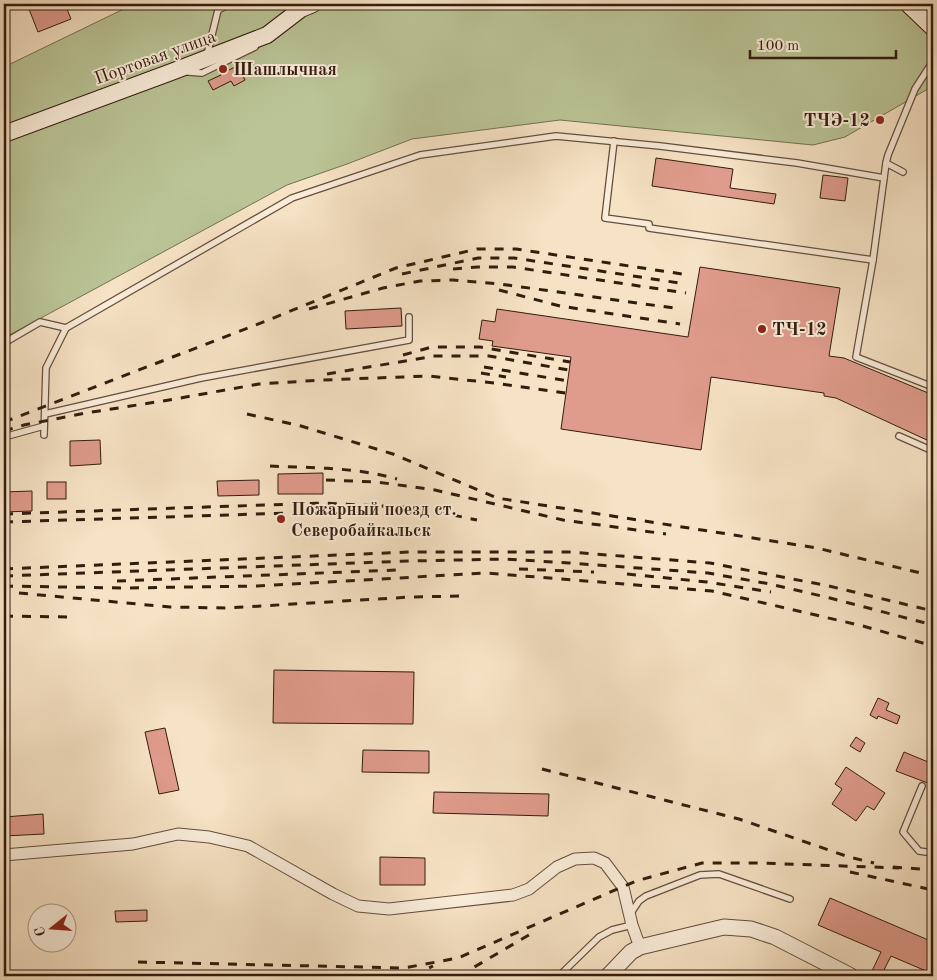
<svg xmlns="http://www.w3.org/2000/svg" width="937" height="980" font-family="'Old Standard TT',serif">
<rect width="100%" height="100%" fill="#f6e2c4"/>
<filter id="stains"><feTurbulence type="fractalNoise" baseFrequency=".004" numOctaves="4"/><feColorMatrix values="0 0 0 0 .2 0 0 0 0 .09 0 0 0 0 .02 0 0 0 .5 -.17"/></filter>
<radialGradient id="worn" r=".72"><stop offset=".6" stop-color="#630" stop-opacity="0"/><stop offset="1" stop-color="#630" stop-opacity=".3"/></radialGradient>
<!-- green -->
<path fill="#bac496" stroke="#767052" d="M 134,4 L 933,4 L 933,86 L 845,137 L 813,145 L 560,120 L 412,139 L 347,164 L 287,185 L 4,338 L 4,67 Z"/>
<!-- building -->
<g fill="#df9b8b" stroke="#331c0e">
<path d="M 27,4 L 65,4 L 71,19 L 38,32 Z"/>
<path d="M 249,64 L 253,72 L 243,76 L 245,80 L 234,86 L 231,81 L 213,90 L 208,81 L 221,75 L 219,70 L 227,66 L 229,70 L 239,65 L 240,68 Z"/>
<path d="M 656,158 L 733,169 L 730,188 L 776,194 L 774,204 L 652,186 Z"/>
<path d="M 823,175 L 848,178 L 845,201 L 820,198 Z"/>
<path d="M 700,267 L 840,288 L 829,356 L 844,358 L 933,395 L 933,434 L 929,441 L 836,398 L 824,396 L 824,393 L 711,377 L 701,450 L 561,429 L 571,357 L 492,346 L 493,341 L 479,339 L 482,320 L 495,322 L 497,309 L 688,337 Z"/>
<path d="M 401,308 L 402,326 L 346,329 L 345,311 Z"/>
<path d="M 100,440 L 101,464 L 70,466 L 70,441 Z"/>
<path d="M 323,473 L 323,494 L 278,494 L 278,474 Z"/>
<path d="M 259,480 L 259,495 L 218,496 L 217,481 Z"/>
<rect x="47" y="482" width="19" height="17"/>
<path d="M 32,491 L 32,511 L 4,512 L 4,492 Z"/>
<path d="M 274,670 L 414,672 L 413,724 L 273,723 Z"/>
<path d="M 878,698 L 889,703 L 886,710 L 900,716 L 897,724 L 878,716 L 877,719 L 870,715 Z"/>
<path d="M 165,728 L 179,790 L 159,794 L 145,732 Z"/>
<path d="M 856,737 L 865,743 L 860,752 L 850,746 Z"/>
<path d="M 363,750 L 429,751 L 429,773 L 362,772 Z"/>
<path d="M 904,752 L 933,764 L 933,785 L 896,771 Z"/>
<path d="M 846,767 L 885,793 L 874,810 L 867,806 L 856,821 L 832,804 L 842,789 L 835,784 Z"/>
<path d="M 434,792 L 549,794 L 548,816 L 433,813 Z"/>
<path d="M 43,814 L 44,834 L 4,836 L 4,817 Z"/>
<path d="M 380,857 L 425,858 L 425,885 L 380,885 Z"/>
<path d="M 830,898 L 933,942 L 933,974 L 891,956 L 881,976 L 872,971 L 881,952 L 818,925 Z"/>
<path d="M 147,910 L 147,921 L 116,922 L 115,911 Z"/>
</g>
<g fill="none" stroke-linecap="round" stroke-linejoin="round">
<!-- service casing -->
<g stroke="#644e3c" stroke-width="8">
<g id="service">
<path d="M 207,55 L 218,10 L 230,4"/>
<path d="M 188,72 L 202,73 L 255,47"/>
<path d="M 614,141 L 605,218 L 649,224 L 649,228 L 873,260"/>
<path d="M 886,163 L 873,260 L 856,357 L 933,387"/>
<path d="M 903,172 L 886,163 L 888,155 L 915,89 L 933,61"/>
<path d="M 4,343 L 40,322 L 66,328"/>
<path d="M 45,414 L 201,378 L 409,340 L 409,317"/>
<path d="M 44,435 L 46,368 L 66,328 L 292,198 L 420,155 L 556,136 L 660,146 L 797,163 L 884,178"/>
<path d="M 899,436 L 933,451"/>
<path d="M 4,437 L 44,426"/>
<path d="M 922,786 L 903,832 L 919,851 L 933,853"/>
<path d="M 631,913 L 639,901 L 646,896 L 700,875 L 719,874 L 790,899"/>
<path d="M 559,976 L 599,937 L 612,930 L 632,925"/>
</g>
</g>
<!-- minor casing -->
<g stroke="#644e3c" stroke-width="13">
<path id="minor" d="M 4,855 L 133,844 L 178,834 L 209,837 L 248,846 L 333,894 L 358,906 L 389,909 L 513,895 L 529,889 L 557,867 L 575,859 L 594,858 L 605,863 L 623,887 L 632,925 L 640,947"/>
</g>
<!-- tertiary casing -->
<g stroke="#644e3c" stroke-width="17">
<path id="tertiary" d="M 608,976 L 631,952 L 640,947 L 724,927 L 751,929 L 775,937 L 851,976"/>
</g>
<!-- secondary casing -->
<g stroke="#331c0e" stroke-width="18">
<g id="secondary">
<path d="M 908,4 L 933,28"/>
<path d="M 4,134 L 174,71 L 267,35 L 301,9 L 313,4"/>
</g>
</g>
<!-- service -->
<use href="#service" stroke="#f9ecd9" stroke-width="5.5"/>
<!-- minor -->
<use href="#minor" stroke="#f9ecd9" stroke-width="11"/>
<!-- tertiary -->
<use href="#tertiary" stroke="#f9ecd9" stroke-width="15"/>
<!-- secondary -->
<use href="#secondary" stroke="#f9ecd9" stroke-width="16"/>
<!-- rail -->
<g stroke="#331c0e" stroke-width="3" stroke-dasharray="9 9" stroke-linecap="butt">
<path d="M 453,269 L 478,267 L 513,267 L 686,293"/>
<path d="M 402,274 L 478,258 L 514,258 L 686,284"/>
<path d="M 499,290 L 560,306 L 680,324"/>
<path d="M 309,309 L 383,288 L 420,281 L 453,280 L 500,284 L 681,309"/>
<path d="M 403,355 L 432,347 L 480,347 L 570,362"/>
<path d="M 484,367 L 568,381"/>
<path d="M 481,373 L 506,377"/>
<path d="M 327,374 L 435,356 L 489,356 L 569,370"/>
<path d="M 247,414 L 301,426 L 393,454 L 497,498 L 817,548 L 933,576"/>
<path d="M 4,422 L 266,321 L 396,268 L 477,249 L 516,249 L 689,275"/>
<path d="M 4,431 L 24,425 L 86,413 L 169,400 L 259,384 L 323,380 L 428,376 L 494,383 L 566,393"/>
<path d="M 270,466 C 312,468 356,467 397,479"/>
<path d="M 326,480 L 377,482 L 435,490 L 563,520 L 666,534"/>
<path d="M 4,514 L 323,503 L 418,508 L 477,520"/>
<path d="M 4,522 L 354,511"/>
<path d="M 4,569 L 409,552 L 569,552 L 710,563 L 829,586 L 933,611"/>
<path d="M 519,569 L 594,572"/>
<path d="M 627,574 L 707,582 L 771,592"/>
<path d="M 4,576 L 409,561 L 505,559 L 569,563 L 708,573 L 770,584 L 830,598 L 933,625"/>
<path d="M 117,581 L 397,570"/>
<path d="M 4,586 L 123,588 L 257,586 L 486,573 L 712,591 L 863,626 L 933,646"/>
<path d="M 19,593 L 170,607 L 227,608 L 411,597 L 460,596"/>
<path d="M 4,616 L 67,617"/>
<path d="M 542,769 L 739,819 L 849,857 L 874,863"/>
<path d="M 893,867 L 933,870"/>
<path d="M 850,872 L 933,890"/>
<path d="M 138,962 L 404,968 L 458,958 L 636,881 L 702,863 L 760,863 L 899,868"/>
<path d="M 413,976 L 433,966"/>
<path d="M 459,976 L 534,932"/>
</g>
</g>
<!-- markers -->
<g fill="#8f2418" stroke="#f9ecd9" stroke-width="2">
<circle cx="223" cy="69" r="5"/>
<circle cx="880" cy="120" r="5"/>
<circle cx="762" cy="329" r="5"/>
<circle cx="281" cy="519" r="5"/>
</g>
<g text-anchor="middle" stroke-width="4" stroke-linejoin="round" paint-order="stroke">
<!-- street labels -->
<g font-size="18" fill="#331c0e" stroke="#f9ecd9">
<text transform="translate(155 57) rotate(-20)" y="6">Портовая улица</text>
</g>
<!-- poi labels -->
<g font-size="18" font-weight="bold" fill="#331c0e" stroke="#f9ecd9" text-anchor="start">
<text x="233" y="75">Шашлычная</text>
<text x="870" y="126" text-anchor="end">ТЧЭ-12</text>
<text x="772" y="335">ТЧ-12</text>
<text x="291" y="515">Пожарный поезд ст.<tspan x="291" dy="21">Северобайкальск</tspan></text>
</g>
</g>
<!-- margin -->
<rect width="937" height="980" fill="none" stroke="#f6e2c4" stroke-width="20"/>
<rect x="5" y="5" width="927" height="970" fill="none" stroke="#331c0e" stroke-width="2.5"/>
<rect x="10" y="10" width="917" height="960" fill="none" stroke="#331c0e"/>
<!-- north arrow -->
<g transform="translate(52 928) rotate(253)"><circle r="24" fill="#f9ecd9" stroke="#aa9988"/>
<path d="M0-4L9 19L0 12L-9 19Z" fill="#8f2418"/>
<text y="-8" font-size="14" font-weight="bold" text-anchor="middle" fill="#331c0e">С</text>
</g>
<!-- scale -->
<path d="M750 50v8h146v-8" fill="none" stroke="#331c0e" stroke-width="2.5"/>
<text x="757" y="50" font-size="15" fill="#331c0e" stroke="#f9ecd9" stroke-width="4" paint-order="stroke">100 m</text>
<rect width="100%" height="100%" filter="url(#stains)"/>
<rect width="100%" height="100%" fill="url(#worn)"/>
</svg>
